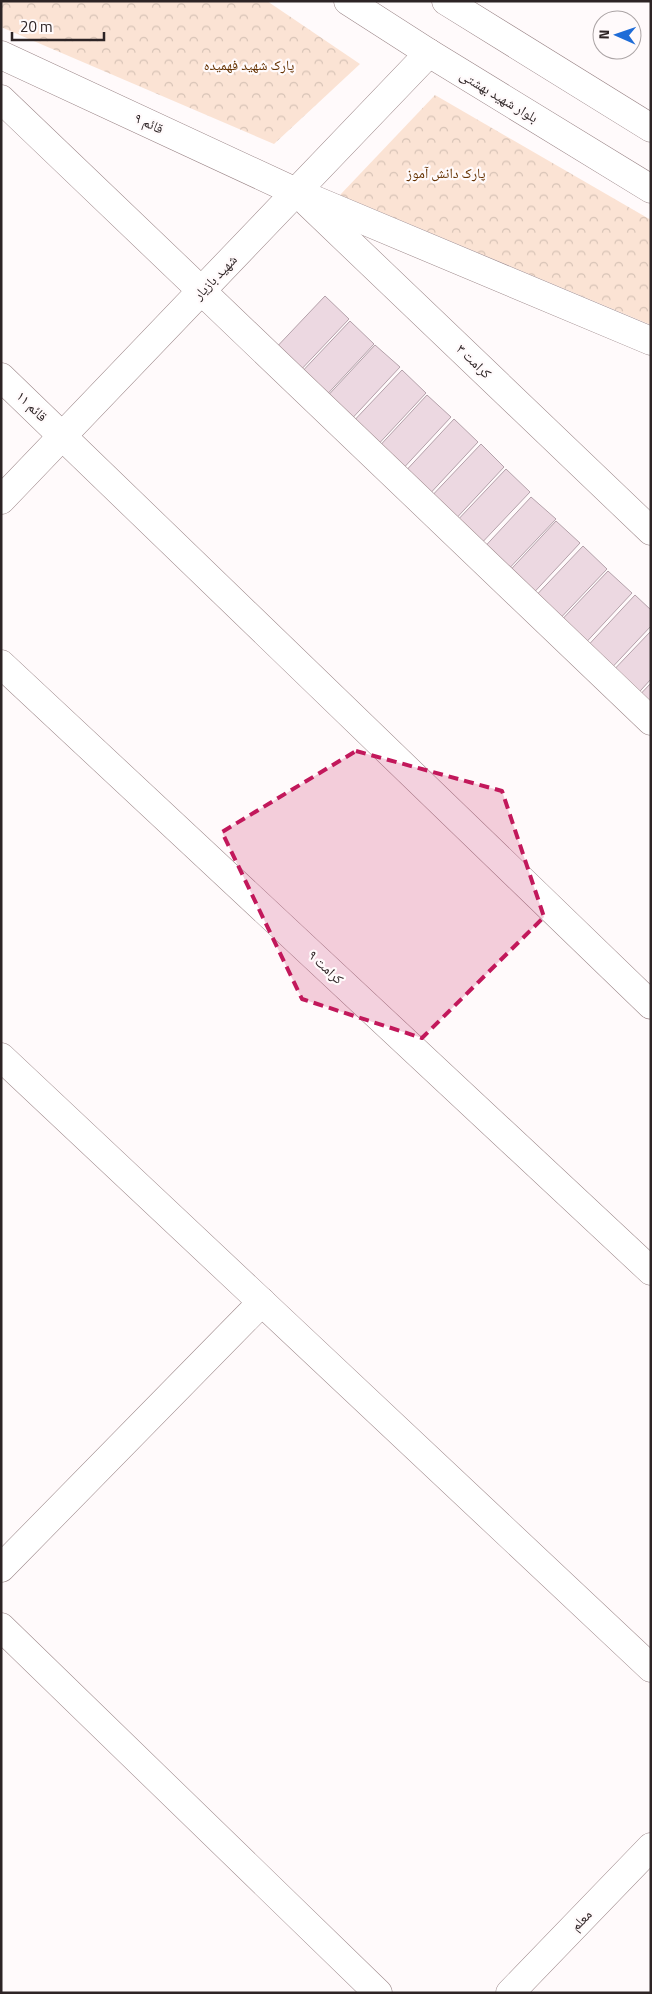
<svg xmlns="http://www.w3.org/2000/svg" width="652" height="1994" font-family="'Titillium Web','Noto Naskh Arabic',sans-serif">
<defs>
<pattern id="park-crowns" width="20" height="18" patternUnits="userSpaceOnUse" patternTransform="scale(1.25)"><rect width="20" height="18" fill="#fbe3d4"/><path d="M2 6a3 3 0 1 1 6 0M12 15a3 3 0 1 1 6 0" fill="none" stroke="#d7c3b6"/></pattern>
</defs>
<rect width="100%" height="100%" fill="#fffafb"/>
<!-- park -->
<g fill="url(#park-crowns)">
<path d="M 1,1 L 267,1 L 360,64 L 274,144 L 1,27 Z"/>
<path d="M 435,95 L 651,220 L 651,325 L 340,195 Z"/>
</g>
<!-- building -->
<g fill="#ecd8e1" stroke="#b4a1aa">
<path d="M 325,296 L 349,319 L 296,375 L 271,353 Z"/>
<path d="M 350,321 L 374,344 L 321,401 L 296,378 Z"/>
<path d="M 375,345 L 400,367 L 346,425 L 322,402 Z"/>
<path d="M 402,370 L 426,393 L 373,450 L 348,427 Z"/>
<path d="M 427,395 L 451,417 L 398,474 L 374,452 Z"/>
<path d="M 454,419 L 478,442 L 425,499 L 401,476 Z"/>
<path d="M 481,444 L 504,467 L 451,524 L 427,501 Z"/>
<path d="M 506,469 L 530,492 L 476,549 L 452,526 Z"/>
<path d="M 531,497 L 556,519 L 502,576 L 478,554 Z"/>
<path d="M 556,521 L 580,543 L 527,600 L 503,578 Z"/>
<path d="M 583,546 L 607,569 L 553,626 L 529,603 Z"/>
<path d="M 608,571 L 632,593 L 579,650 L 554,628 Z"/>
<path d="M 635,595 L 651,610 L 651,626 L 605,675 L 582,652 Z"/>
<path d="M 651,631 L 651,679 L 632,700 L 607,677 Z"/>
<path d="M 651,683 L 651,719 L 633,702 Z"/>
</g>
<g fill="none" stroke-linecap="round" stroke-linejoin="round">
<!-- minor casing -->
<g stroke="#9b8688" stroke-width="29">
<g id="minor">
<path d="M 1,55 L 296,192 L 651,341"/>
<path d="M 1,99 L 651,721"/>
<path d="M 308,203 L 651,531"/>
<path d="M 1,377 L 651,1005"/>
<path d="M 1,500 L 429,53"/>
<path d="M 1,664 L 651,1271"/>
<path d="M 1,1057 L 651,1668"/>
<path d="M 1,1568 L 262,1302"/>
<path d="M 1,1627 L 378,1993"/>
</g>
</g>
<!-- major casing -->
<g stroke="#9b8688" stroke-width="29">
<g id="major">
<path d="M 348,1 L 429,53 L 651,189"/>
<path d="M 446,1 L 651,128"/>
<path d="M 510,1993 L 651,1847"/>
</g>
</g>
<!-- minor -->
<use href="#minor" stroke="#fff" stroke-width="28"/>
<!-- major -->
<use href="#major" stroke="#fff" stroke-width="28"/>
</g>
<!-- marked area -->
<path fill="#c2185b" fill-opacity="0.2" stroke="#c2185b" stroke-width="4" stroke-dasharray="10 6" stroke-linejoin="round" d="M 356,751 L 502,791 L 544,917 L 422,1038 L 302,999 L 222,832 Z"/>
<g text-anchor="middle" stroke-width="4.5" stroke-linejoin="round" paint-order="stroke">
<!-- park labels -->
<g font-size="14" fill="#653201" stroke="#fffafb">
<text x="249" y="70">پارک شهید فهمیده</text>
<text x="446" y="178">پارک دانش آموز</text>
</g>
<!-- street labels -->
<g font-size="14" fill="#2d2425" stroke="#fffafb">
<text transform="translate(499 96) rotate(31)" y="5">بلوار شهید بهشتی</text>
<text transform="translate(149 123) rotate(25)" y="5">قائم ۹</text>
<text transform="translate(215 277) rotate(-46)" y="5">شهید بازیار</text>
<text transform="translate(474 361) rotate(44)" y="5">کرامت ۳</text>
<text transform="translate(32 406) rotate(44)" y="5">قائم ۱۱</text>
<text transform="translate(326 967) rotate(43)" y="5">کرامت ۹</text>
<text transform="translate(581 1920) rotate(-46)" y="5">معلم</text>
</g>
</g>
<!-- border -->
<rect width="652" height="1994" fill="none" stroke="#2d2425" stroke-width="5"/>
<!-- north arrow -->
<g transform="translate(617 35) rotate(272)"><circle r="24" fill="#fffafb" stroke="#aba4a5"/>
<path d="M0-4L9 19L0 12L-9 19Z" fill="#1e6cd7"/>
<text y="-8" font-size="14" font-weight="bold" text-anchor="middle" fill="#2d2425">N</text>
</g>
<!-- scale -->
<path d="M12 32v8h92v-8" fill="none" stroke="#2d2425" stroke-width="2.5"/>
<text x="20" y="32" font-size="15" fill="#2d2425" stroke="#fffafb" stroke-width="4" paint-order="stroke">20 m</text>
</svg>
